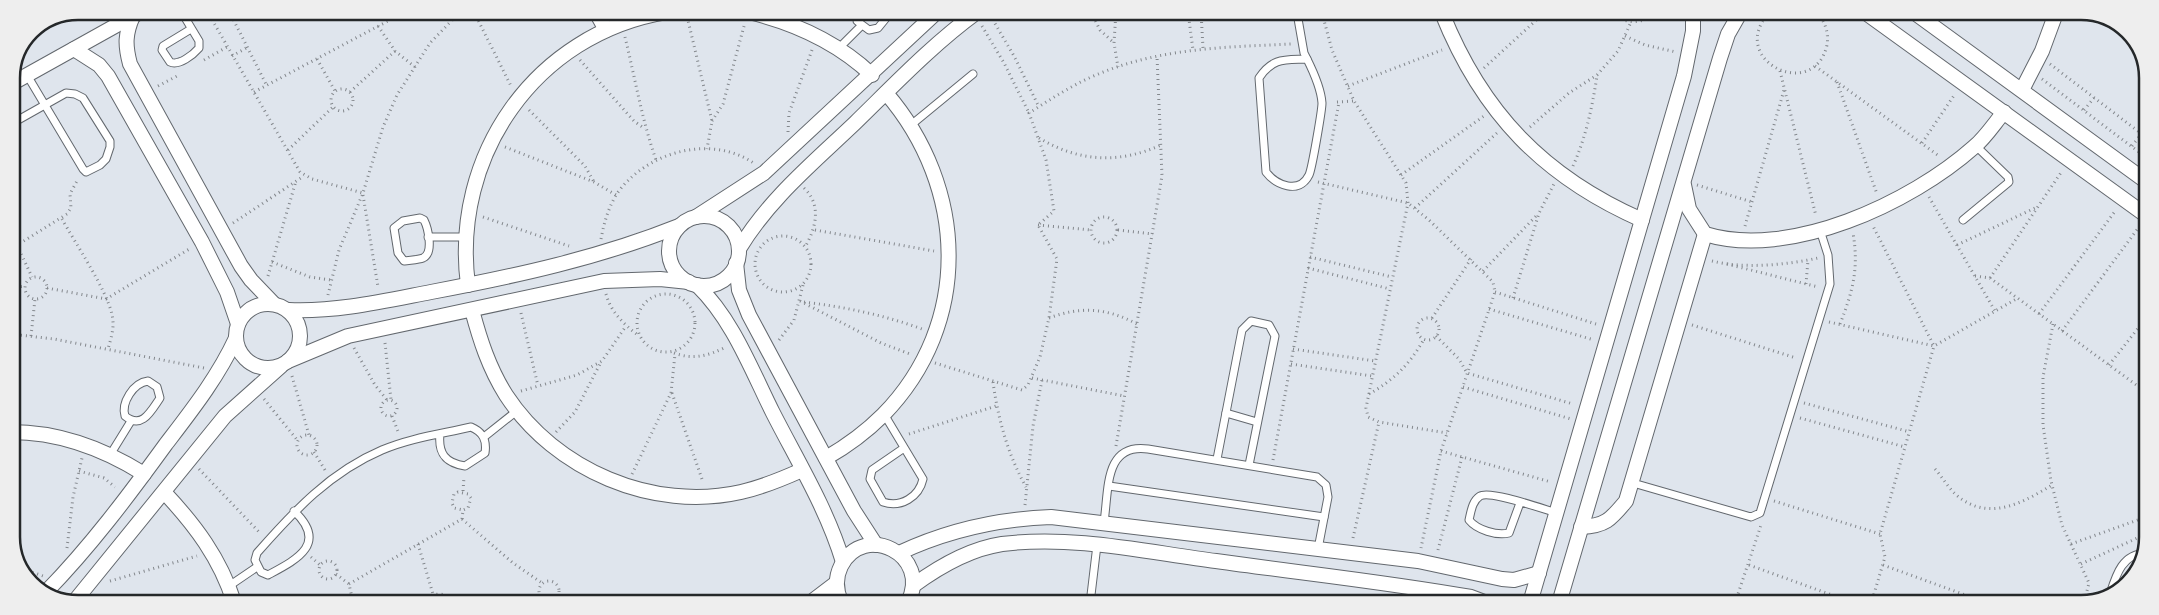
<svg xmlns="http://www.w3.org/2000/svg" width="2159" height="615" font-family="'Titillium Web',sans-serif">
<rect width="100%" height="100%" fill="#dfe5ed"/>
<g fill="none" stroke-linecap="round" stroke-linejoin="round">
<!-- service casing -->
<g stroke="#63686e" stroke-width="9">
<g id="service">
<path d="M 181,11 L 199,41 L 199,48 C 193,55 179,66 170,62 L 162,50 L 163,46 L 191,29"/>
<path d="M 858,12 L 857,21 L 869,30 L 878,28 L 891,12"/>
<path d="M 1297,13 L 1304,53 L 1307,59"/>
<path d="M 839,48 L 861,26"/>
<path d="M 1307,59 C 1314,73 1321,88 1322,103 C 1322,110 1312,169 1309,175 C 1299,195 1276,185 1266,172 L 1259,78 C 1273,57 1285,60 1307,59 Z"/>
<path d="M 11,124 L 66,93 L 75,94 L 83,98 L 110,141 L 110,147 L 106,159 L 100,165 L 86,172 L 83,169 L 27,75"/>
<path d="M 911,125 L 973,74"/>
<path d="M 420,218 L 424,220 C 428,228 434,253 423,258 C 418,260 409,260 404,261 L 398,253 L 394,228 L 403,221 Z"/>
<path d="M 1963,220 L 2009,182 L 2008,177 L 1976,146"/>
<path d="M 428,237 L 465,237"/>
<path d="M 148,381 L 157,387 L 160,398 C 151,411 142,430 125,416 C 121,403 133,383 148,381 Z"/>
<path d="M 1226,413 L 1257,422"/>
<path d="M 884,414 L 923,479 C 919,497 901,508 883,502 L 870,479 L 872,470 L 904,448"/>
<path d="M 484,437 L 518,410"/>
<path d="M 110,455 L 131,421"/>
<path d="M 1217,459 L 1242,330 L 1251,321 L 1269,325 L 1275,336 L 1249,465"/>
<path d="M 1633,483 L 1751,517 L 1760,513 L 1830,284 L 1828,255 L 1820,230"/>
<path d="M 1109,486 L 1324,517"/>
<path d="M 1520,503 L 1509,533 C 1497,536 1477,530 1469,520 C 1471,512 1472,501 1480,496 C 1490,490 1543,509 1557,513"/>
<path d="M 294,511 C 329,544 296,560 268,575 L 261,572 L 255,560 L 257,553 C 294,511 330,472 382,450 C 410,438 441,434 471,427 C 483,432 487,440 485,453 L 465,466 C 445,463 438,453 440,434"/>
<path d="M 1104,522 C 1109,489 1104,443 1148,449 L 1317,477 L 1326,485 L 1328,497 L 1318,549"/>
<path d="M 229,586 L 257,567"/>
<path d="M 2110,594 C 2116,575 2122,554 2146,553"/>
<path d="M 1091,595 L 1097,545"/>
</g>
</g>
<!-- minor casing -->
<g stroke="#63686e" stroke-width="16">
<g id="minor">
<path d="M 596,12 L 606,30"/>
<path d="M 749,12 C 795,23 837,42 872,75"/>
<path d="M 1442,13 C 1482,113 1544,177 1642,220"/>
<path d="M 1866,13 L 2147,216"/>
<path d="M 1915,13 L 2147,182"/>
<path d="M 133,16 C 125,34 125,45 130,64 L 241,266 L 251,280 L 274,304"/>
<path d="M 74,49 L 99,65 L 108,76 L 202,242 L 227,292 L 238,324"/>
<path d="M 11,84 L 142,11"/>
<path d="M 2022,90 L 2042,51 L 2056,13"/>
<path d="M 1684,185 L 1689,209 L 1705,234 C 1789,260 1911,203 1974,147 C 1985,138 1994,124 2004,112"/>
<circle cx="704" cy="251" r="35"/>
<path d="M 696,217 L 764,173 L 937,12"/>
<path d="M 739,249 C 769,199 813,163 855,123 C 894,85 933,44 977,12"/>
<path d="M 736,263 L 739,290 L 749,315 L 854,511 L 876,545"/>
<path d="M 468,285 C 451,156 535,34 666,12"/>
<path d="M 697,285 C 733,320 751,369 773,413 C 798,462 827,509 843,562"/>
<circle cx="268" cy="336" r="32"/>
<path d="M 289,310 C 337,312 384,301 431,292 C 516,276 599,258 679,226"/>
<path d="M 472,310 C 480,340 489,368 506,395 C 555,470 653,512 741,492 C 763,487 782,479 802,470"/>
<path d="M 288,361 L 348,336 L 604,281 L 660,279 L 689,282"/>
<path d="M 11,432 C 59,432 104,449 144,474"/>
<path d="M 826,458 C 847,446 866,432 883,415 C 973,323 967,187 886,93"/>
<path d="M 164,492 C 195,525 220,558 234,602"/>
<path d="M 1581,527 C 1606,526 1611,519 1626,501 L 1705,234"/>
<path d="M 899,553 C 948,530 997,519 1051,517 L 1418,561 L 1502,579 L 1514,580 L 1539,573"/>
<path d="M 914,585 C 940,566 969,549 1002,544 C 1073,535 1146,552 1216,561 C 1301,573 1387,582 1471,597 L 1487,603"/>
<path d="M 46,592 C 90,547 129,495 166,444 C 192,410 218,377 236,338"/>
<path d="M 74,602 L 225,416 L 281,366"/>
<path d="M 811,602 L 836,583"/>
<path d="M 841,602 C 836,590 835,578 841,566 C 864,521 932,555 908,602"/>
<path d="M 1530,603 L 1684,76 L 1693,31 L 1693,13"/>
<path d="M 1559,603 L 1720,58 L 1728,34 L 1740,13"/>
</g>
</g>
<!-- path -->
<g stroke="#84888d" stroke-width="3" stroke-dasharray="1 4" stroke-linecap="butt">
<path d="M 207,11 L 300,172 L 312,179 L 363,193"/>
<path d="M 229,11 L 267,86"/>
<path d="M 474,12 L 512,88"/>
<path d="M 686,12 L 712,121 L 707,149"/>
<path d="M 1091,12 L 1100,30 L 1114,43"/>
<path d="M 1116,12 L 1114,43 L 1118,67"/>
<path d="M 1188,12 L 1193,50"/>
<path d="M 1201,12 L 1203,48"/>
<path d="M 1322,13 L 1332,50 L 1354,101 L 1406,183 L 1408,203 L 1366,408 L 1368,417 L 1379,422 L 1447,433"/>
<path d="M 1613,13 C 1625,25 1643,24 1655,13"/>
<path d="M 1769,13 C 1726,60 1814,103 1827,45 C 1829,33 1825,21 1817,13"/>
<path d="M 2090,13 L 2136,44"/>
<path d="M 990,15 L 1014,56 L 1039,107"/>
<path d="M 378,26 L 395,51 L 415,67"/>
<path d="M 982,26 L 1004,63 L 1029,113"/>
<path d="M 2121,34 L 2124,30"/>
<path d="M 1625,36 L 1645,45 L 1676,52"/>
<path d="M 625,37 C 635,78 642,120 656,160"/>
<path d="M 232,56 L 248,47"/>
<path d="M 317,59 L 335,91"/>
<path d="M 204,60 L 227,47"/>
<path d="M 580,60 L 634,121 L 645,129"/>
<path d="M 2050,64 L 2147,138"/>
<path d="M 1815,66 L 1939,156"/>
<path d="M 1484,68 L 1544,13"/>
<path d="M 1780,71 L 1816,216"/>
<path d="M 2042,79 L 2147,158"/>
<path d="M 1837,82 L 1877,194"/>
<path d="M 158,86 L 179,75"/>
<path d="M 1348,86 L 1442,50"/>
<circle cx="342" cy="100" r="11"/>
<path d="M 254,92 L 405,12"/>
<path d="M 350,92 L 395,51"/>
<path d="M 1337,102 L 1354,101"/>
<path d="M 529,110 L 585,166 L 594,182"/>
<path d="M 2084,110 L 2094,98"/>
<path d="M 712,121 L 723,104 L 744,26"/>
<path d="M 1530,127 L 1569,93 L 1597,75 L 1618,51 L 1631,22"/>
<path d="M 788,132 L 789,113 L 812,50"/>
<path d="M 1039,138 C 1079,162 1119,164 1161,145"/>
<path d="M 1922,143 L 1955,94"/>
<path d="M 2132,146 L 2142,133"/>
<path d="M 505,147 L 594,182 L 616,195"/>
<path d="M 288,150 L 333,107"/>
<path d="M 1573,166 C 1586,137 1592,108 1597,76"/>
<path d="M 1401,175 L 1484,116"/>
<path d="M 1318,182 L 1408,203 L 1429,220 L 1493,282 L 1495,292 L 1441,451 L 1421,548"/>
<path d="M 1697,185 L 1752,202"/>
<path d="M 804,188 C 822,205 816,228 805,247"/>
<path d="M 363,195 L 378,287"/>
<path d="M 1929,197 L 1995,311"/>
<path d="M 1415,208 L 1497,133"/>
<path d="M 483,217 L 569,246"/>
<circle cx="1104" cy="230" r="13"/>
<path d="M 62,219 C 74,241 108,292 112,315 C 115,327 111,338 108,349"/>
<path d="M 233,223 L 304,176"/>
<path d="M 1038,225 L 1091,230"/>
<path d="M 1745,226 L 1784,90"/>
<path d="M 815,230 L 934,251"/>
<path d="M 1118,230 L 1153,234"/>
<circle cx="783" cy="264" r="28"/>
<path d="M 601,239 C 604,223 608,209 616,195 C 645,152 711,133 755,164"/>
<path d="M 17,245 L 32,277"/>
<path d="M 1957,245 L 2037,207"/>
<path d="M 11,249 L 67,214 L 71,208 L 70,194 L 78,179"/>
<path d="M 1310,257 L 1392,277"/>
<path d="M 1712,261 C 1743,269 1786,265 1818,258"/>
<path d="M 272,262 L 310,277 L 331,280"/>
<path d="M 1727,264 L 1818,287"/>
<path d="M 1308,268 L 1390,289"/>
<path d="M 1483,271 L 1538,214"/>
<path d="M 268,276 L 296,181"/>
<path d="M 1975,276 L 1990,278 L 2146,392"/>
<circle cx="36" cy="288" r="11"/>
<path d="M 1990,278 L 2062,171"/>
<path d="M 1806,284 L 1808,260"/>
<path d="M 11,288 L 25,286"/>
<path d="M 47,288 L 106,299 L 191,248"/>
<path d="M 1495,292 L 1596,324"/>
<circle cx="666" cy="323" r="29"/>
<path d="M 606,294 C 611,313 625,325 639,336"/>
<path d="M 328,295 L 339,250 L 363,193 L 383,127 L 397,95 L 430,43 L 460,12"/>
<path d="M 1513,298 L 1539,213 L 1554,184"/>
<path d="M 800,301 L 881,343 L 910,354"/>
<path d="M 804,302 C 845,307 884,315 922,329"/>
<path d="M 1489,309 L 1594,340"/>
<path d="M 521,313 L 538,386"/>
<path d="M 2039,314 L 2116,210"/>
<path d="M 1049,318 C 1081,306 1107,308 1137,324"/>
<path d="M 1432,318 L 1471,259"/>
<circle cx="1428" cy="329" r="11"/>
<path d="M 1829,322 L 1934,346 L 2018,298"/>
<path d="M 1840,324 C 1853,291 1859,268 1853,233"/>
<path d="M 2053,324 L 2043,377 L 2043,425 L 2051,481 L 2062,525 L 2089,583 L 2084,603"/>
<path d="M 1692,325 L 1796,358"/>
<path d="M 2062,331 L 2139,227"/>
<path d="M 11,334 L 54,339 L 204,368"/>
<path d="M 31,336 L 35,299"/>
<path d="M 1436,336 L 1459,359 L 1467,373 L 1573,404"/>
<path d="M 779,340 L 794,320 L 803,285"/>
<path d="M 385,343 L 391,400"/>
<path d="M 354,348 L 375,385 L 387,400"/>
<path d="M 1293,349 L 1375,361"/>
<path d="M 674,353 C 693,360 708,356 726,347"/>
<path d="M 935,363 L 1022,390 L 1028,385 L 1040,357 L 1049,318 L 1057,259 L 1038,225 L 1054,211 L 1046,160 L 1029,113 C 1051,99 1072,85 1096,75 C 1159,48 1225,47 1292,44"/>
<path d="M 1291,364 L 1372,376"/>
<path d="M 2109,365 L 2147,317"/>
<path d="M 292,376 L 309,435"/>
<path d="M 1032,378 L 1124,396"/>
<path d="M 993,382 C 998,419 1008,455 1026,487"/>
<path d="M 1463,387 L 1571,419"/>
<path d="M 521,391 L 577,375 L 602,361 L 626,326"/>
<path d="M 672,393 L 703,482"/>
<path d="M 1369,394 C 1394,380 1410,364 1424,339"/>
<path d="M 264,399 L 298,441"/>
<circle cx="389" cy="408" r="8"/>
<path d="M 1804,403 L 1910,432"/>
<path d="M 392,416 L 399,434"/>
<path d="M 1800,418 L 1905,447"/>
<path d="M 556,432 L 575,412 L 601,362"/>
<path d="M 909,434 L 996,406"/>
<circle cx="307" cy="445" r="10"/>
<path d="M 1116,446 L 1162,176 L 1157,56"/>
<path d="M 1441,451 L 1551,482"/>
<path d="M 314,452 L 325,470"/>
<path d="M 1273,460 L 1339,102"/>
<path d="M 199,469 L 260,533"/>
<path d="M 1935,469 C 1944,479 1951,493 1963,500 C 1993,520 2026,501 2052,485"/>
<path d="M 79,471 L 104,478 L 115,487"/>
<path d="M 632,474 L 671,393 L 675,354"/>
<path d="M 463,491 L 464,477"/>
<path d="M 1774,501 L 1880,534"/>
<path d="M 1025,505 L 1033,426 L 1042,380"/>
<path d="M 462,519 L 513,563 L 542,583"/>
<path d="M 462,519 L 463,510 L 468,508 L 471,498 L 468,494 L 458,492 L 454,494 L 452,503 L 454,508 L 463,510"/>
<path d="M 2140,519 L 2146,532"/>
<path d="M 1353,538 L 1379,422"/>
<path d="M 418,544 L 433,594"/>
<path d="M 2071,544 L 2146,517"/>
<path d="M 67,548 L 73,497 L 82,458"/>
<path d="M 1438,550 L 1462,457"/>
<path d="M 311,557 L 320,565"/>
<circle cx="328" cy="570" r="9"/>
<path d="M 2081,564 L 2146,534"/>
<path d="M 1749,565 L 1854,603"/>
<path d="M 1883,565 L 1990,604"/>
<path d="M 23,569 L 43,576"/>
<path d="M 336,574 L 349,584 L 353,602"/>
<circle cx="549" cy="591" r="10"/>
<path d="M 110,581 L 197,556"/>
<path d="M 349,584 L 462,519"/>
<path d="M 558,597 L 562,602"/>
<path d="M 424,602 C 432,592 445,591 453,602"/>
<path d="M 1735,603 L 1761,525"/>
<path d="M 1871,604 L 1885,557 L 1880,534 L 1934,346 L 1873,226"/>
</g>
<!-- service -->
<use href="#service" stroke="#fff" stroke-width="7"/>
<!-- minor -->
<use href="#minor" stroke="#fff" stroke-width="14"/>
</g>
<!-- crop -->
<path d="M0 0H2159V615H0ZM78 20H2081A58 58 0 0 1 2139 78V537A58 58 0 0 1 2081 595H78A58 58 0 0 1 20 537V78A58 58 0 0 1 78 20Z" fill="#eee" fill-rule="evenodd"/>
<path fill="none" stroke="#25282a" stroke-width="2.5" d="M78 20H2081A58 58 0 0 1 2139 78V537A58 58 0 0 1 2081 595H78A58 58 0 0 1 20 537V78A58 58 0 0 1 78 20Z"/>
</svg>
